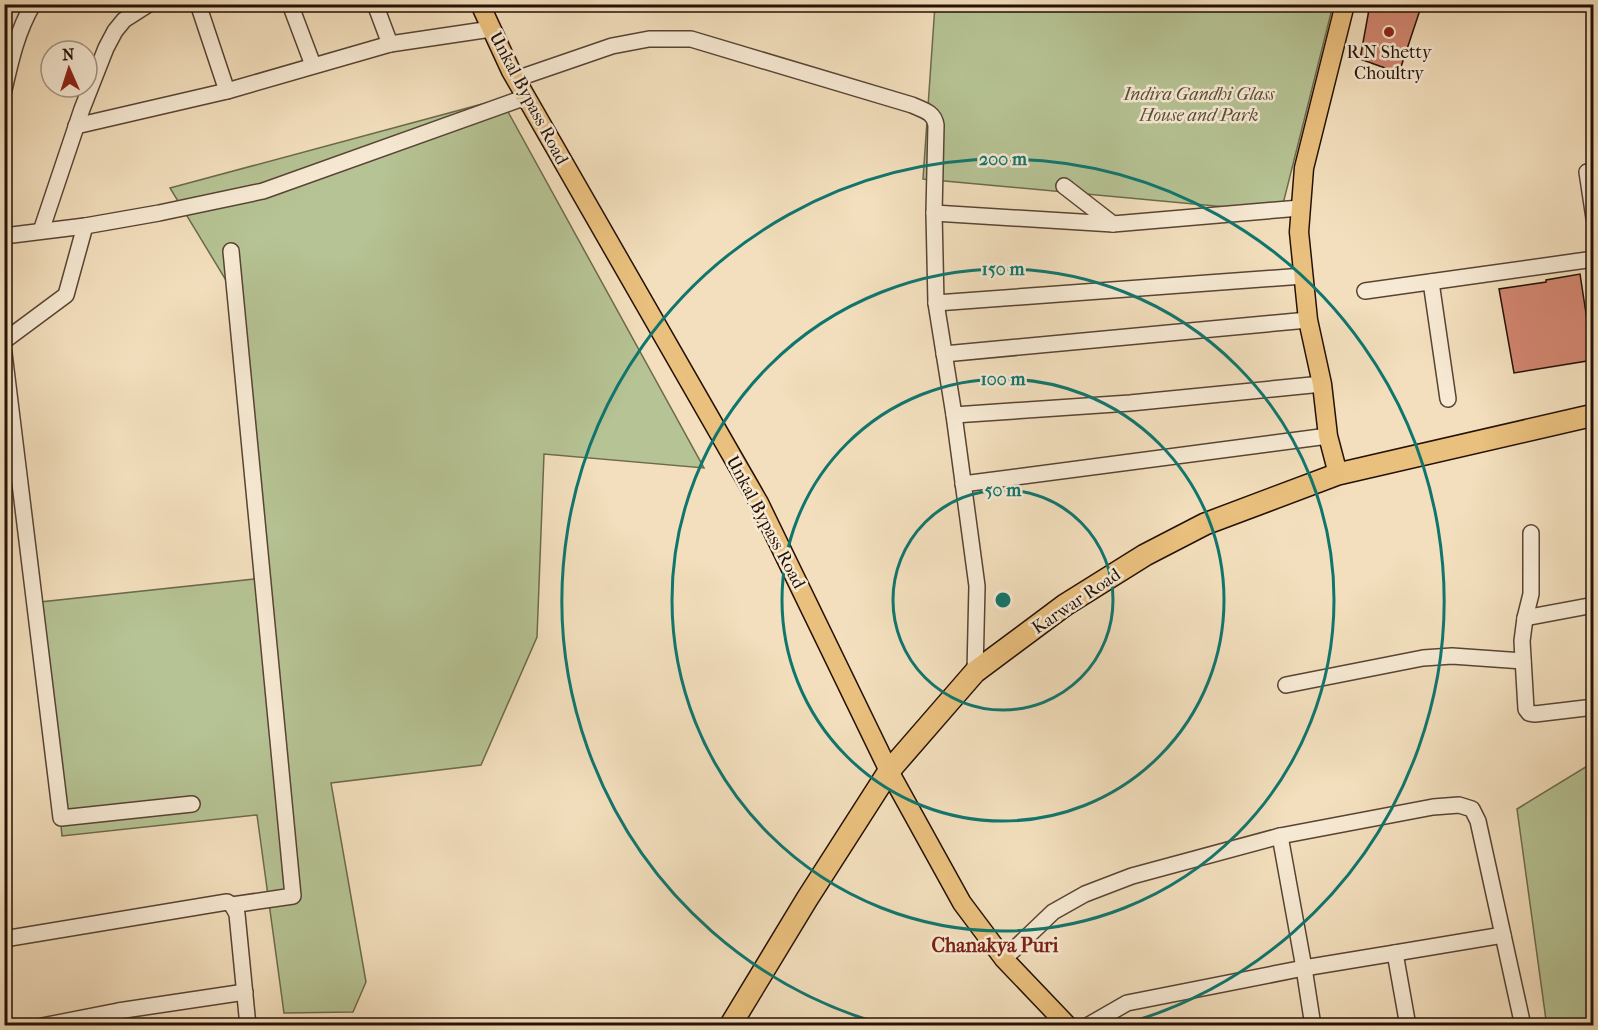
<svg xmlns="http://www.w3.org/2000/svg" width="1598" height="1030" font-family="'IM FELL French Canon',serif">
<rect width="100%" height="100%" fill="#f3dfbd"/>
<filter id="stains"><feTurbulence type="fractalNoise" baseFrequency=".00333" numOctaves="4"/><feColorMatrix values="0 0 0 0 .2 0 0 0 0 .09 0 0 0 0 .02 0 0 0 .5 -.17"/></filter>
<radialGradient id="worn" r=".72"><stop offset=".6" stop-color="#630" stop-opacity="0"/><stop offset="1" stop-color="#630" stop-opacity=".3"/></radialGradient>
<!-- green -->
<g fill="#b6c394" stroke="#6d6a4d" stroke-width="1.5">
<path d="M 935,5 L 1333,5 L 1281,212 L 923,179 Z"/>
<path d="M 501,99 L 704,468 L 544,454 L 537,637 L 481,765 L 331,783 L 366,982 L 353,1012 L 284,1013 L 257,815 L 62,836 L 40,602 L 254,579 L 255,559 L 238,300 L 170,188 Z"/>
<path d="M 1593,764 L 1593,1025 L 1535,1025 L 1546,1020 L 1517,809 L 1589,765 Z"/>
</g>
<!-- building -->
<g fill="#d38771" stroke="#241106" stroke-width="1.5">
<path d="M 1370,4 L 1422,4 L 1399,73 L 1360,59 Z"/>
<path d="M 1580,274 L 1587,320 L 1593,319 L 1593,360 L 1514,373 L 1499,289 L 1546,282 L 1546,280 Z"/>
</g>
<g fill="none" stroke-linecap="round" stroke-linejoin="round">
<!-- minor casing -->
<g stroke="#584434" stroke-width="18">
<g id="minor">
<path d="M 198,4 L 227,91"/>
<path d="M 290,4 L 313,65"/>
<path d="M 375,4 L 390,44"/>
<path d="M 516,79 L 612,46 L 649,39 L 691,39 L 912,105 C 923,110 934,112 936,125 L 934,213 L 936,303 L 954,415 L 977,586 L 975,672"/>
<path d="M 4,90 C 11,59 17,32 33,4"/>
<path d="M 76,126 L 227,91 L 390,44 L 491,29"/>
<path d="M 1587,172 L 1594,218"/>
<path d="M 1064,186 L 1113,224"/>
<path d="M 934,213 L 1113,224 L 1300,208"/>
<path d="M 41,231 L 82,109 L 106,48 L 115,31 L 124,20 L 149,4"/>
<path d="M 4,236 L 85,226 L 159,213 L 263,191 L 526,97"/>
<path d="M 231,251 L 293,896 L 232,905"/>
<path d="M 1431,282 L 1448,399"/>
<path d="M 1365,291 L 1594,259"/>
<path d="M 936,303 L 1303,276"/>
<path d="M 4,341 L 66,295 L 85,226"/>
<path d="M 4,353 L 61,818 L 192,804"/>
<path d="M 944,354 L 1308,320"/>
<path d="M 954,415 L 1130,403 L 1322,384"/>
<path d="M 963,484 L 1328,436"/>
<path d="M 1531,533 L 1531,594 L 1525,618 L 1522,641 L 1526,709 L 1529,713 L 1535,714 L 1594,707"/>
<path d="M 1525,618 L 1594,605"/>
<path d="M 1286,685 L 1423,658 L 1452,656 L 1523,661"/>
<path d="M 1280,836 L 1304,968 L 1313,1026"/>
<path d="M 4,939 L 227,902 L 232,905 L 237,914 L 248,1026"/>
<path d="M 1395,953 L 1503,935"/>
<path d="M 1004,959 L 1053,912 L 1085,894 L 1132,876 L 1280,836 L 1433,807 L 1459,805 L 1472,809 L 1478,821 L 1523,1026"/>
<path d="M 42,1026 L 118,1011 L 245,992"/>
<path d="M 1087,1026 L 1127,1003 L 1304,968 L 1395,953 L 1408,1026"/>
</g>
</g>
<!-- major casing -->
<g stroke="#241106" stroke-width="21">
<g id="major">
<path d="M 480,4 L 511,71 L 759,503 L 889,771 L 962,903 L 1004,959 L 1068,1026"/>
<path d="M 1338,474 L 1328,436 L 1322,384 L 1308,320 L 1299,232 L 1304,168 L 1345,4"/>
</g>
</g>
<!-- highway casing -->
<g stroke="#241106" stroke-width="24">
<path id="highway" d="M 730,1026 L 807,899 L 889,771 L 975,672 L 1065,605 L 1145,555 L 1205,524 L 1338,474 L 1594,415"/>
</g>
<!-- minor -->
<use href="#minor" stroke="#f7ead4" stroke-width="15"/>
<!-- major -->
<use href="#major" stroke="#eac07e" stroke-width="18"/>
<!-- highway -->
<use href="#highway" stroke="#eac07e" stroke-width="21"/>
</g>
<!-- distance rings -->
<g fill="none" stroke="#0f766e" stroke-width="3">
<circle cx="1003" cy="600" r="110"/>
<circle cx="1003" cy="600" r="221"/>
<circle cx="1003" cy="600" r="331"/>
<path d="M885 1025A441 441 0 1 1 1121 1025"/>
</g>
<!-- markers -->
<circle fill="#8f2418" stroke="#f7ead4" stroke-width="2" cx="1389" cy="32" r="6"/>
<g text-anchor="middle" stroke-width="5" stroke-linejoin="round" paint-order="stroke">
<!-- poi labels -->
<g font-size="18" fill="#241106" stroke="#f7ead4">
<text x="1389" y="58">R N Shetty<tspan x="1389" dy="21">Choultry</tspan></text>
</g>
<!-- park labels -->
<g font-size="18" font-style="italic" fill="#574f38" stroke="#f7ead4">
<text x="1199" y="100">Indira Gandhi Glass<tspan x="1199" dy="21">House and Park</tspan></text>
</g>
<!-- street labels -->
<g font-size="18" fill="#241106" stroke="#f7ead4">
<text transform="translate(529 98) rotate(62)" y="6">Unkal Bypass Road</text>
<text transform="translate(766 522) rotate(62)" y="6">Unkal Bypass Road</text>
<text transform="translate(1076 601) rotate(-34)" y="6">Karwar Road</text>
</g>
<!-- neighbourhood labels -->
<g font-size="20" font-weight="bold" fill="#7a1f14" stroke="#f7ead4">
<text x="995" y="952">Chanakya Puri</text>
</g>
</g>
<circle cx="1003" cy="600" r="9" fill="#0f766e" stroke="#f7ead4" stroke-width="3"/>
<g font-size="18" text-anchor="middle" font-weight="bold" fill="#0f766e" stroke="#f7ead4" stroke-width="5" stroke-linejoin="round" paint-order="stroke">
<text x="1003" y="165">200 m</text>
<text x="1003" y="275">150 m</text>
<text x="1003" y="385">100 m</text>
<text x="1003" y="496">50 m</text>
</g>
<!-- margin -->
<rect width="1598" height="1030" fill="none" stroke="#f3dfbd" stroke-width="24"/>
<rect x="6" y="6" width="1586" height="1018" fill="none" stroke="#241106" stroke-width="3"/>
<rect x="12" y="12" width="1574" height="1006" fill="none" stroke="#241106" stroke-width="1.5"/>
<!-- north arrow -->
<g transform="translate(69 69) rotate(357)"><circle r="28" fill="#f7ead4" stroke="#a39382" stroke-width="1.5"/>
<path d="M0-4.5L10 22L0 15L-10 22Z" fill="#8f2418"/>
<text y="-9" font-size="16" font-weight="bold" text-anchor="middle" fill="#241106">N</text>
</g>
<rect width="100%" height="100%" filter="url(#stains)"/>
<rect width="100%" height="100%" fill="url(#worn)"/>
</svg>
